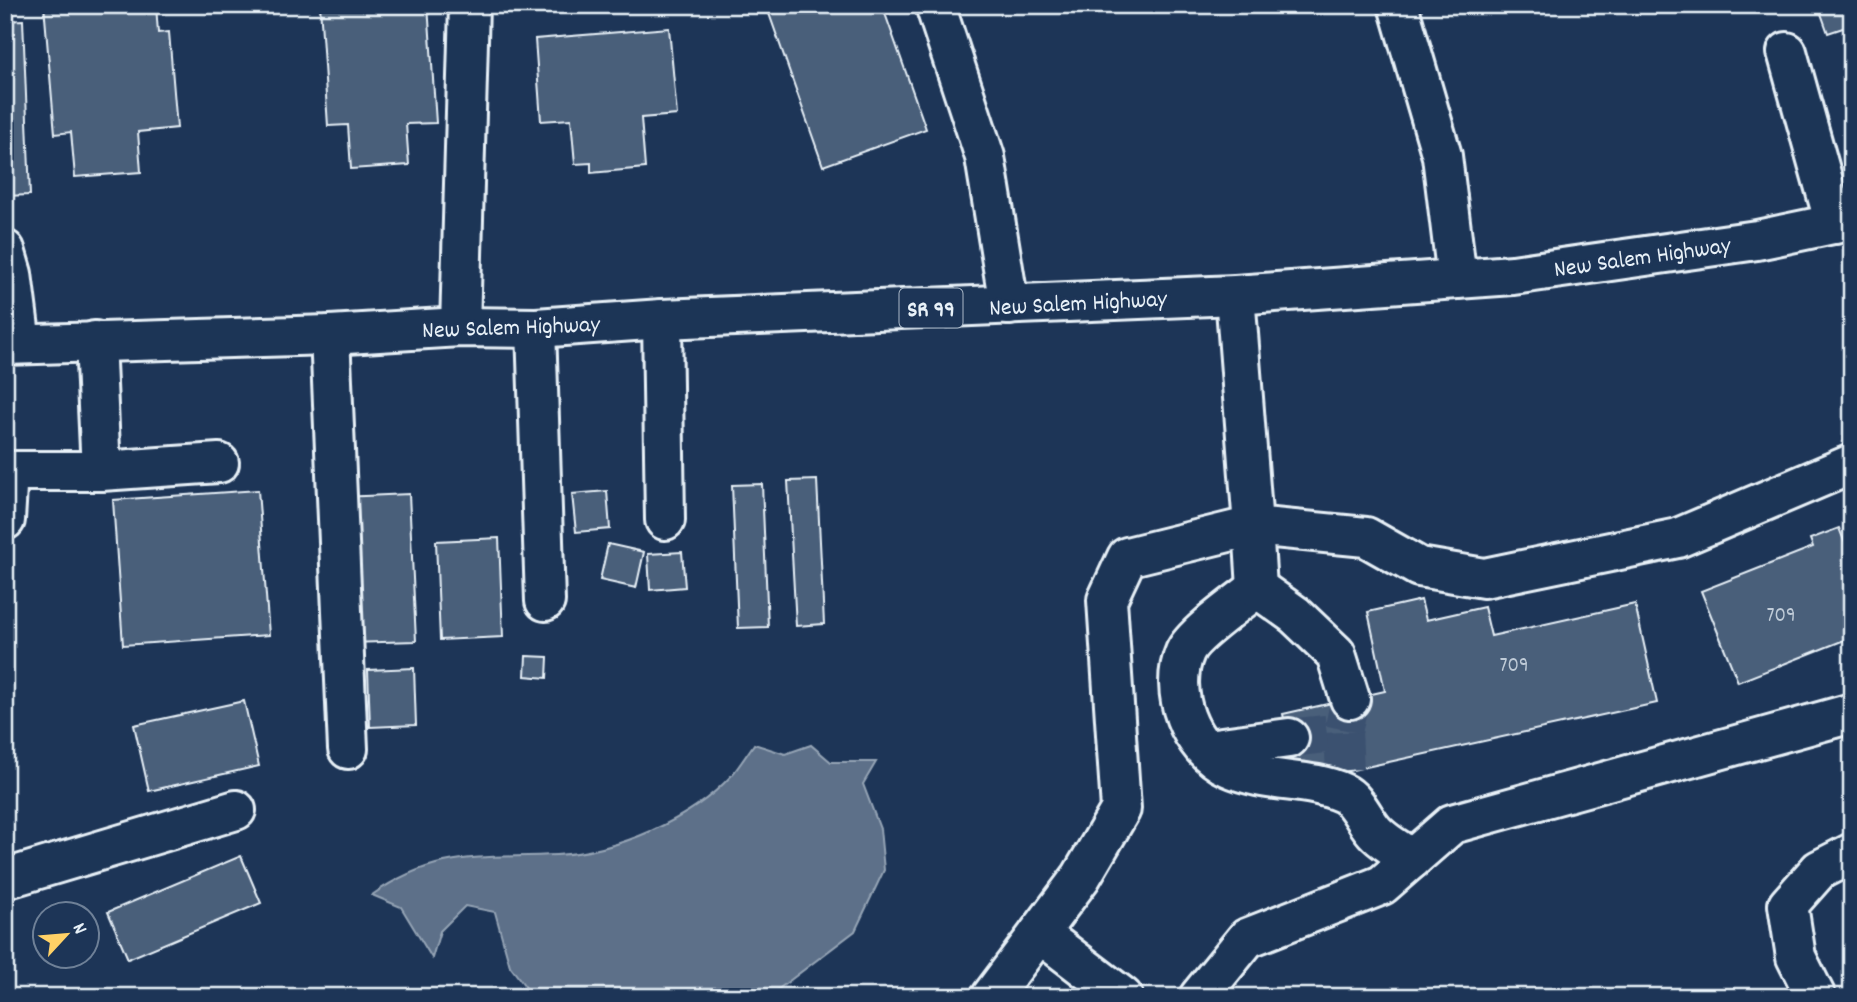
<svg xmlns="http://www.w3.org/2000/svg" width="1857" height="1002" font-family="Dekko,sans-serif">
<rect width="100%" height="100%" fill="#1d3557"/>
<filter id="ink" filterUnits="userSpaceOnUse"><feTurbulence type="fractalNoise" baseFrequency=".0143" numOctaves="2"/><feDisplacementMap in="SourceGraphic" scale="14" xChannelSelector="R" yChannelSelector="G"/><feConvolveMatrix kernelMatrix="1 2 1 2 8 2 1 2 1" color-interpolation-filters="sRGB"/></filter>
<g filter="url(#ink)">
<!-- water -->
<path fill="#5d7089" stroke="#95a4b5" stroke-width="2" d="M 754,744 L 785,754 L 811,745 L 831,762 L 876,762 L 863,784 L 880,829 L 884,870 L 855,931 L 768,997 L 533,997 L 510,966 L 495,912 L 465,906 L 440,931 L 432,958 L 401,907 L 372,895 C 438,849 481,859 556,855 C 617,852 691,820 732,775 C 740,765 747,754 754,744 Z"/>
<!-- building -->
<g fill="#495e7a" stroke="#e8f1f8" stroke-width="2">
<path d="M 44,5 L 156,5 L 158,33 L 169,32 L 177,128 L 138,132 L 141,172 L 75,177 L 71,132 L 55,134 Z"/>
<path d="M 320,5 L 428,5 L 436,123 L 406,124 L 409,165 L 351,169 L 348,125 L 328,126 Z"/>
<path d="M 766,5 L 882,5 L 926,129 L 823,166 Z"/>
<path d="M 1818,5 L 1852,5 L 1852,25 L 1828,33 Z"/>
<path d="M 23,20 L 30,195 L 5,196 L 5,21 Z"/>
<path d="M 669,28 L 677,115 L 641,118 L 645,168 L 591,173 L 591,163 L 575,164 L 571,119 L 541,121 L 535,39 Z"/>
<path d="M 817,480 L 824,624 L 796,626 L 788,481 Z"/>
<path d="M 762,484 L 768,627 L 738,628 L 732,485 Z"/>
<path d="M 258,490 L 269,635 L 123,645 L 113,500 Z"/>
<path d="M 607,491 L 610,529 L 576,532 L 572,494 Z"/>
<path d="M 409,494 L 416,641 L 349,643 L 342,497 Z"/>
<path d="M 1839,528 L 1852,561 L 1852,637 L 1738,682 L 1701,591 L 1813,547 L 1810,539 Z"/>
<path d="M 499,538 L 503,637 L 440,640 L 436,541 Z"/>
<path d="M 608,544 L 644,552 L 636,588 L 600,580 Z"/>
<path d="M 682,552 L 685,587 L 650,590 L 648,554 Z"/>
<path d="M 1421,600 L 1426,620 L 1484,607 L 1491,636 L 1635,604 L 1657,703 L 1298,782 L 1283,714 L 1385,691 L 1368,612 Z"/>
<path d="M 526,656 L 548,657 L 547,678 L 525,676 Z"/>
<path d="M 414,668 L 416,725 L 370,727 L 368,670 Z"/>
<path d="M 244,701 L 259,766 L 149,791 L 134,725 Z"/>
<path d="M 241,856 L 261,903 L 128,959 L 108,912 Z"/>
</g>
<g fill="none" stroke-linecap="round" stroke-linejoin="round">
<!-- minor-tunnel -->
<g stroke="#3b516f" stroke-width="38" stroke-dasharray="38 19" stroke-linecap="butt">
<path d="M 1343,732 L 1345,772"/>
<path d="M 1289,738 L 1343,732 L 1350,699"/>
</g>
<!-- minor casing -->
<g stroke="#e8f1f8" stroke-width="44">
<g id="minor">
<path d="M 935,5 L 985,157 L 1009,305"/>
<path d="M 1398,5 L 1442,156 L 1457,279"/>
<path d="M 1787,52 L 1835,224"/>
<path d="M 5,250 L 12,274 L 21,344"/>
<path d="M 1235,295 L 1253,526 L 1366,537 L 1419,567 L 1484,578 L 1678,538 L 1852,464"/>
<path d="M 662,319 L 665,520"/>
<path d="M 460,327 L 469,5"/>
<path d="M 536,328 L 545,601"/>
<path d="M 330,335 L 348,749"/>
<path d="M 101,471 L 219,463"/>
<path d="M 5,520 L 8,471 L 101,471 L 95,341"/>
<path d="M 1257,588 C 1241,601 1192,635 1185,652 C 1168,691 1189,749 1229,767 C 1266,784 1308,777 1343,793 C 1358,800 1365,823 1377,834 C 1387,844 1401,851 1412,859"/>
<path d="M 1257,588 L 1295,615 L 1336,654 L 1350,699"/>
<path d="M 1207,749 L 1289,738"/>
<path d="M 5,879 L 236,810"/>
<path d="M 1039,933 L 1123,997"/>
<path d="M 991,997 L 1081,877 L 1121,809 L 1107,600 L 1127,557 L 1253,526 L 1257,588"/>
<path d="M 1199,997 L 1247,938 L 1382,885 L 1452,824 L 1852,713"/>
<path d="M 1816,997 L 1796,957 L 1788,905 L 1819,870 L 1852,853"/>
</g>
</g>
<!-- major casing -->
<g stroke="#e8f1f8" stroke-width="44">
<path id="major" d="M 5,345 L 330,335 L 460,327 L 536,328 L 662,319 L 1235,295 L 1513,275 L 1757,240 L 1852,220"/>
</g>
<!-- minor -->
<use href="#minor" stroke="#1d3557" stroke-width="38"/>
<!-- major -->
<use href="#major" stroke="#1d3557" stroke-width="38"/>
</g>
</g>
<g text-anchor="middle" stroke-width="6" stroke-linejoin="round" paint-order="stroke">
<!-- number labels -->
<g font-size="21" fill="#c0ccd8">
<text x="1781" y="621">709</text>
<text x="1514" y="671">709</text>
</g>
<!-- shield labels -->
<rect fill="#1d3557" stroke="#abb9c8" stroke-width="2" x="899.5" y="288.5" width="63" height="39" rx="5"/>
<g font-size="23" font-weight="bold" fill="#e8f1f8">
<text x="931" y="316">SR 99</text>
</g>
<!-- street labels -->
<g font-size="24" fill="#e8f1f8" stroke="#1d3557">
<text transform="translate(1642 256) rotate(-8)" y="8">New Salem Highway</text>
<text transform="translate(1078 302) rotate(-3)" y="8">New Salem Highway</text>
<text transform="translate(511 326) rotate(-2)" y="8">New Salem Highway</text>
</g>
</g>
<!-- margin -->
<rect width="1857" height="1002" fill="none" stroke="#1d3557" stroke-width="28"/>
<rect x="14" y="14" width="1829" height="974" fill="none" stroke="#e8f1f8" stroke-width="2.5" filter="url(#ink)"/>
<!-- north arrow -->
<g transform="translate(66 935) rotate(64)"><circle r="33" fill="#1d3557" stroke="#6e8097" stroke-width="2"/>
<path d="M0-5L12 26L0 18L-12 26Z" fill="#ffd166"/>
<text y="-10" font-size="19" font-weight="bold" text-anchor="middle" fill="#e8f1f8">N</text>
</g>
</svg>
